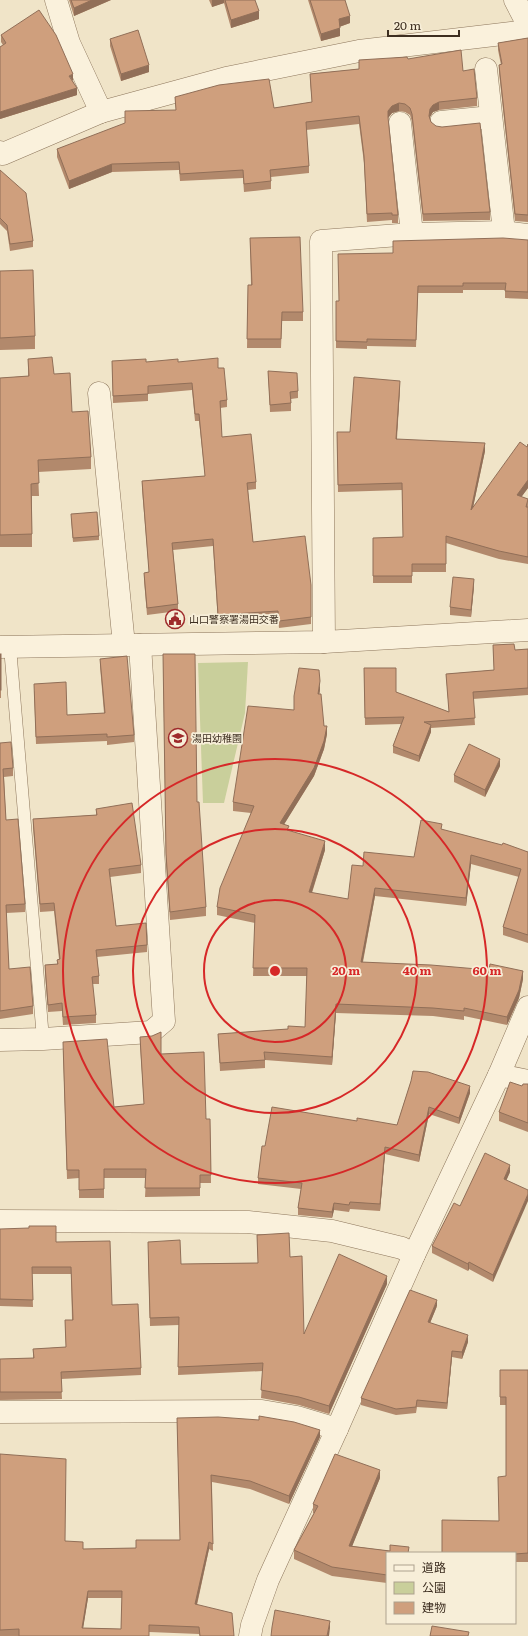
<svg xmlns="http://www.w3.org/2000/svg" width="528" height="1636" font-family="Literata,'Noto Sans JP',serif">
<rect width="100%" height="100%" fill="#f0e4c8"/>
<!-- green -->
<path fill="#c9cf9b" d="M 248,662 L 245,713 L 224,803 L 203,803 L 198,663 Z"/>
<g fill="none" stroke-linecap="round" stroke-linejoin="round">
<!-- lane casing -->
<g stroke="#8d765c" stroke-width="13">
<path id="lane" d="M 10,647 L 43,1039"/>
</g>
<!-- street casing -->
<g stroke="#8d765c" stroke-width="23">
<g id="street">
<path d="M 56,0 L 69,43 L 101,112"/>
<path d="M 515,0 L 528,25"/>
<path d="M 486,69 L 504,232"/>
<path d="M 441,122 L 491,117"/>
<path d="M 400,123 L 412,234"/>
<path d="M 0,152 L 3,154 L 101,112 L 226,78 L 359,51 L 528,31"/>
<path d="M 99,393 L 124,645"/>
<path d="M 324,642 L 321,241 L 412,234 L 504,232 L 528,235"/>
<path d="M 0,647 L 324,642 L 528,630"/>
<path d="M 0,1040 L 43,1039 L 151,1032 L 164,1021 L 140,645"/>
<path d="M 499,1075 L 528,1081"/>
<path d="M 0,1221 L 248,1222 L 332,1231 L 402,1248 L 414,1255"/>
<path d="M 0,1412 L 262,1411 L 297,1417 L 337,1429"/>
<path d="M 250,1636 L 252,1625 L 268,1580 L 337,1429 L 414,1255 L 499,1075 L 528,1007"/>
</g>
</g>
<!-- lane -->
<use href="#lane" stroke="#faf1dc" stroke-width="12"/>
<!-- street -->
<use href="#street" stroke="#faf1dc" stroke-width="22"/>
</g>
<!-- wall -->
<g fill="#b2896c" fill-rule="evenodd">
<path d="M 69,0 L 111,0 L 74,16 Z"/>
<path d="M 209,0 L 255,0 L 259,19 L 231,28 L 224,3 L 212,7 Z"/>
<path d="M 308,0 L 345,0 L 350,23 L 339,27 L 340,36 L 321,41 Z"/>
<path d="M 1,35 L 73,81 L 77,95 L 0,119 L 0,47 L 3,45 L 1,42 Z"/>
<path d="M 528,38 L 528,222 L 515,221 L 499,72 L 499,65 L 501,65 L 498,50 L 498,43 Z"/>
<path d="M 110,39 L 149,72 L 121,81 L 110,46 Z"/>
<path d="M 408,59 L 463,71 L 477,98 L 477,106 L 439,110 L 433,112 L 430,117 L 430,118 L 431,122 L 490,212 L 490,220 L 423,221 L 412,122 L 410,115 L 405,112 L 399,111 L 392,113 L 388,118 L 388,121 L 398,215 L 398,223 L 392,223 L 392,220 L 367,222 L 364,163 L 359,124 L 306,130 L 309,166 L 309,173 L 271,177 L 271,189 L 244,192 L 243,178 L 180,181 L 179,170 L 112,172 L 69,189 L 57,157 L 57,149 L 176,110 L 175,97 L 274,108 L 312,102 L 310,82 L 310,74 L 359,69 L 359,60 Z"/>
<path d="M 0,170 L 33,241 L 33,247 L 10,251 L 7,231 L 0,224 Z"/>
<path d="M 250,238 L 303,312 L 303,321 L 282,321 L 281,348 L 247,348 L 248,285 L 251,285 Z"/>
<path d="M 528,240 L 528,299 L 505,298 L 505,290 L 463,290 L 463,293 L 418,293 L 416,347 L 367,346 L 367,349 L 336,348 L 336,301 L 339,301 L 393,253 L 393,241 Z"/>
<path d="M 0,271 L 35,336 L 35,349 L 0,350 Z"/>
<path d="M 28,359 L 54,374 L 72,412 L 91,457 L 91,469 L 38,472 L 39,496 L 32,496 L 32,547 L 0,547 L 0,378 L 28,376 Z"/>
<path d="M 112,361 L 146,362 L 178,362 L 218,368 L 227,400 L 227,407 L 220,408 L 222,437 L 256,482 L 256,489 L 248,490 L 253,542 L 311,585 L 311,624 L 279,628 L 278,618 L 218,622 L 213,546 L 173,550 L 178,604 L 178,611 L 147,615 L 144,580 L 144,573 L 149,572 L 142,489 L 142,481 L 205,476 L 199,421 L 195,421 L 192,390 L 148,394 L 148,401 L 113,403 Z"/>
<path d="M 268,371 L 298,391 L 298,398 L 291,399 L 291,411 L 270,412 Z"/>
<path d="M 400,388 L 397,439 L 485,451 L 473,507 L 527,447 L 528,444 L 528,488 L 521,497 L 528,499 L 528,564 L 499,559 L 446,543 L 446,572 L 412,572 L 412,583 L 373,583 L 373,538 L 403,537 L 402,490 L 338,492 L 337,432 L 350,432 Z"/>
<path d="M 71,518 L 99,536 L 99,540 L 73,542 Z"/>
<path d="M 474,586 L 471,617 L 450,615 L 450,607 Z"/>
<path d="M 493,645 L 515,650 L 528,649 L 528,695 L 473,699 L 475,725 L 431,728 L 431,732 L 419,762 L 393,753 L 393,746 L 401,724 L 365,725 L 364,668 L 396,692 L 449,712 L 446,674 L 494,670 Z"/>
<path d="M 0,654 L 1,690 L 1,698 L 0,698 Z"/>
<path d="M 163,654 L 197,802 L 206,907 L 206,916 L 170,920 L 166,863 Z"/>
<path d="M 100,659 L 134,735 L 134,742 L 107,745 L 107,741 L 36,744 L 34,691 L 67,715 L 104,713 L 100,666 Z"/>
<path d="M 320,690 L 319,694 L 324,726 L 327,734 L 324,749 L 314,776 L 284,824 L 289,830 L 325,850 L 312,893 L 348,899 L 363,866 L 414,857 L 442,830 L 528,852 L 528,943 L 503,935 L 503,927 L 519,877 L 471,864 L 466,906 L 375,896 L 363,962 L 523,979 L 519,998 L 507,1025 L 464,1016 L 464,1020 L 433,1016 L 336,1013 L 332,1065 L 265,1060 L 265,1068 L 220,1071 L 218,1034 L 288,1029 L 305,1027 L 307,976 L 253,976 L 255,923 L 217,915 L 217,907 L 251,813 L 233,811 L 233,802 L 294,710 Z"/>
<path d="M 0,743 L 13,768 L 13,776 L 4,777 L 6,820 L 25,904 L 25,912 L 6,913 L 9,969 L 33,1006 L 33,1014 L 0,1019 Z"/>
<path d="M 500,766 L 485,797 L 454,782 L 454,775 Z"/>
<path d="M 96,809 L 141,865 L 141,873 L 110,877 L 116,926 L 147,945 L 147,952 L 97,957 L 99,976 L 99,984 L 92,984 L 96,1015 L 96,1023 L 63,1025 L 62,1011 L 48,1012 L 45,973 L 45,965 L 57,964 L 57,960 L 59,959 L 54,911 L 40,912 L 33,827 L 33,819 L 96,815 Z"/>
<path d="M 140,1037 L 161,1054 L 206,1119 L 210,1119 L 211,1183 L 200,1183 L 200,1196 L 145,1197 L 146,1178 L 104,1178 L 104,1198 L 79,1198 L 79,1178 L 67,1179 L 63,1050 L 114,1107 L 144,1104 L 140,1045 Z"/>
<path d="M 411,1081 L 470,1093 L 459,1124 L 429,1114 L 419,1162 L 385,1154 L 380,1211 L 350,1209 L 349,1212 L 334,1210 L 332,1218 L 298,1215 L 298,1208 L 301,1189 L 258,1184 L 258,1178 L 265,1146 L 357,1121 L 397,1125 Z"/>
<path d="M 528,1084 L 528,1132 L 499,1121 L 499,1112 L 522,1086 Z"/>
<path d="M 510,1172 L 506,1180 L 493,1282 L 469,1269 L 468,1271 L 432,1253 L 432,1246 L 460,1206 Z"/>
<path d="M 0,1229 L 56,1242 L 112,1305 L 141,1368 L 141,1375 L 61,1379 L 62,1399 L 0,1400 L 0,1359 L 33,1358 L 33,1349 L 66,1347 L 65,1320 L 72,1320 L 71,1274 L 32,1274 L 33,1307 L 0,1306 Z"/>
<path d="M 257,1235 L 290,1257 L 304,1334 L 387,1284 L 329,1414 L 299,1405 L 261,1398 L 263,1371 L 178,1375 L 179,1325 L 150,1326 L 148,1250 L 181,1264 L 258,1263 Z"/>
<path d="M 437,1306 L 430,1323 L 468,1342 L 462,1359 L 452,1357 L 447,1409 L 417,1407 L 416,1413 L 396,1415 L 361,1405 L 361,1398 Z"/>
<path d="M 500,1370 L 528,1370 L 528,1562 L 515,1562 L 515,1553 L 499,1521 L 506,1476 L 506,1405 L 500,1405 Z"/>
<path d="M 177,1418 L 320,1437 L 289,1504 L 250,1489 L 212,1482 L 213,1551 L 209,1549 L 197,1605 L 234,1636 L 200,1636 L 199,1634 L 149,1632 L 149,1636 L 0,1636 L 0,1454 L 65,1541 L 83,1549 L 136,1548 L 180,1540 ZM 88,1598 L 122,1598 L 121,1629 L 83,1628 Z"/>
<path d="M 380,1478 L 352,1546 L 390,1551 L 409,1553 L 387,1553 L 387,1583 L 332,1576 L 294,1559 L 294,1550 L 314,1513 L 313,1513 L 313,1504 Z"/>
</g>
<!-- shaded-wall -->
<g fill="#916f58">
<path d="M 92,0 L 111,0 L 74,16 L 74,8 Z"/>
<path d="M 212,0 L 224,0 L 224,3 L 212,7 Z"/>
<path d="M 259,11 L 259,19 L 231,28 L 231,20 Z"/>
<path d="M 350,16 L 350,23 L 339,27 L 339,19 Z"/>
<path d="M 340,28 L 340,36 L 321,41 L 321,34 Z"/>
<path d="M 149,65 L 149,72 L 121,81 L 121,74 Z"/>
<path d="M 73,74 L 73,81 L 69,76 Z"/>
<path d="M 77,88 L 77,95 L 0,119 L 0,112 Z"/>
<path d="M 439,102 L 439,110 L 433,112 L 430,117 L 429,124 L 429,116 L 430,109 L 433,105 Z"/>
<path d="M 399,103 L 399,111 L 392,113 L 388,118 L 388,124 L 388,111 L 392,106 Z"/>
<path d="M 112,164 L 112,172 L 69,189 L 69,181 Z"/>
<path d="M 400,381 L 400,388 L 396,447 L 396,439 Z"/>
<path d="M 485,443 L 485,451 L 471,517 L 471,510 Z"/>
<path d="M 528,480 L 528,488 L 517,503 L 517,495 Z"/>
<path d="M 474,579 L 474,586 L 471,617 L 471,610 Z"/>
<path d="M 320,681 L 320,690 L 318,702 L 318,694 Z"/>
<path d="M 431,725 L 431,732 L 419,762 L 419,756 Z"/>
<path d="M 327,726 L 327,734 L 324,749 L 314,776 L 280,831 L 280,823 Z"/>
<path d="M 500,759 L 500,766 L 485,797 L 485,790 Z"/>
<path d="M 325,841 L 325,850 L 309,901 L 309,892 Z"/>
<path d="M 471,855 L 471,864 L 466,906 L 466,898 Z"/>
<path d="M 375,888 L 375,896 L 361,970 L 361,962 Z"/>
<path d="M 523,971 L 523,979 L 519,998 L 507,1025 L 507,1017 Z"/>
<path d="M 336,1004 L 336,1013 L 332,1065 L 332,1057 Z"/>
<path d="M 470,1086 L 470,1093 L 459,1124 L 459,1118 Z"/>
<path d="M 429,1107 L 429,1114 L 419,1162 L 419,1155 Z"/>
<path d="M 385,1147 L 385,1154 L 380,1211 L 380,1204 Z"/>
<path d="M 510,1165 L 510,1172 L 504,1186 L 504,1179 Z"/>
<path d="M 528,1194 L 528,1201 L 493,1282 L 493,1275 Z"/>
<path d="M 334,1203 L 334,1210 L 332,1218 L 332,1212 Z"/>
<path d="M 469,1262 L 469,1269 L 468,1271 L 468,1264 Z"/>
<path d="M 387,1276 L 387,1284 L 329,1414 L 329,1406 Z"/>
<path d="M 437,1300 L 437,1306 L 428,1328 L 428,1322 Z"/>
<path d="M 468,1335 L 468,1342 L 462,1359 L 462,1352 Z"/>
<path d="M 452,1351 L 452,1357 L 447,1409 L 447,1403 Z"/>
<path d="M 320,1430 L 320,1437 L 289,1504 L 289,1496 Z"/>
<path d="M 380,1470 L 380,1478 L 349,1554 L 349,1546 Z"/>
<path d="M 209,1542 L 209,1549 L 195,1612 L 195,1604 Z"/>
<path d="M 88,1591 L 88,1598 L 82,1635 L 82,1628 Z"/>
<path d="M 330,1621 L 330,1628 L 329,1636 L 327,1636 Z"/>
</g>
<!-- building -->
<g fill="#cf9f7d" stroke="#916f58" fill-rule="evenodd">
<path d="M 71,0 L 92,0 L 74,8 Z"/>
<path d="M 225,0 L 255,0 L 259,11 L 231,20 Z"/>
<path d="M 310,0 L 345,0 L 350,16 L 339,19 L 340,28 L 321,34 Z"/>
<path d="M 39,10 L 56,35 L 73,74 L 69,76 L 77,88 L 0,112 L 0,47 L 6,43 L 1,35 Z"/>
<path d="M 138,30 L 149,65 L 121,74 L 110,39 Z"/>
<path d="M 528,38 L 528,215 L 515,214 L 499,65 L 502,64 L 498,43 Z"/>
<path d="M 461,50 L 463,71 L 474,69 L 477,98 L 439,102 L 433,105 L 430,109 L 429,116 L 431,122 L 436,126 L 442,127 L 480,123 L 490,212 L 423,214 L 412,114 L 410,108 L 405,104 L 399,103 L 392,106 L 388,111 L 388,117 L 398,215 L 392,215 L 392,213 L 367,214 L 364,156 L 359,116 L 306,122 L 309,166 L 270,170 L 271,181 L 244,184 L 243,170 L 180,174 L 179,162 L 112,164 L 69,181 L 57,149 L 125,123 L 125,111 L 176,110 L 175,97 L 219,85 L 269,79 L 274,108 L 312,102 L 310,74 L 359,69 L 359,60 L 407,57 L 408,59 Z"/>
<path d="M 0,170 L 26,193 L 33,241 L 10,244 L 7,225 L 0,218 Z"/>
<path d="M 300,237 L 303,312 L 282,312 L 281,339 L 247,339 L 248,285 L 252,285 L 250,238 Z"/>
<path d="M 503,238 L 528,240 L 528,292 L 505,291 L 506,283 L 463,283 L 463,286 L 418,286 L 416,340 L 367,339 L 367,342 L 336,341 L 336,301 L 339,301 L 338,254 L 393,253 L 393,241 Z"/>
<path d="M 33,270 L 35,336 L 0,338 L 0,271 Z"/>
<path d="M 52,357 L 54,374 L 70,373 L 72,412 L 88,411 L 91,457 L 38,460 L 39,483 L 31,484 L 32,534 L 0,535 L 0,378 L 29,376 L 28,359 Z"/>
<path d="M 218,358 L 218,368 L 224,368 L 227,400 L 220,401 L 222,437 L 251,434 L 256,482 L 247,483 L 253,542 L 305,536 L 311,585 L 311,617 L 279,621 L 278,611 L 218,615 L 213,539 L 172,543 L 178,604 L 147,608 L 144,573 L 149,572 L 142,481 L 205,476 L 199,414 L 195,414 L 192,383 L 148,386 L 148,394 L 113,396 L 112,361 L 146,359 L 146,362 L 178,359 L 178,362 Z"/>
<path d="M 268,371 L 297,373 L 298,391 L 290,392 L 291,403 L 270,405 Z"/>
<path d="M 354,377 L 400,381 L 396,439 L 485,443 L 471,510 L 520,442 L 527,447 L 528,444 L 528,480 L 517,495 L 528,499 L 526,507 L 528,507 L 528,557 L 499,551 L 446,536 L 446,564 L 412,564 L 412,576 L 373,576 L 373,538 L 403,537 L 402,483 L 338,485 L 337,432 L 350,432 Z"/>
<path d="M 97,512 L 99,536 L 73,538 L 71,514 Z"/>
<path d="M 453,577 L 474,579 L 471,610 L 450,607 Z"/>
<path d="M 514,644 L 515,650 L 528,649 L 528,688 L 473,692 L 475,718 L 424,722 L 431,725 L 419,756 L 393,746 L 404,717 L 365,718 L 364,668 L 396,668 L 396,692 L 449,712 L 446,674 L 494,670 L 493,645 Z"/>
<rect x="0" y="654" width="1" height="36"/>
<path d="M 163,654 L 195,654 L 197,802 L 199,802 L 206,907 L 170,912 L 166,854 Z"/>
<path d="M 127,656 L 134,735 L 107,737 L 107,734 L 36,737 L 34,684 L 66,682 L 67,715 L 105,713 L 100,659 Z"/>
<path d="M 299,668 L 319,670 L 320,681 L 318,694 L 321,694 L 324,726 L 327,726 L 324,741 L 314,768 L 280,823 L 289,826 L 287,830 L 325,841 L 309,892 L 348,899 L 352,865 L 363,866 L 364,852 L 414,857 L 421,820 L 442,824 L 441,829 L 502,845 L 503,843 L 528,852 L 528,935 L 503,927 L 521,869 L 471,855 L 466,898 L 375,888 L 361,962 L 431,965 L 489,970 L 490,964 L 523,971 L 519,990 L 507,1017 L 464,1008 L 464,1011 L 433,1008 L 336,1004 L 332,1057 L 264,1052 L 265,1060 L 220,1063 L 218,1034 L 288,1029 L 288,1026 L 305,1027 L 307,968 L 253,968 L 255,915 L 217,907 L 220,888 L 254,806 L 233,802 L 248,706 L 294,710 L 294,696 Z"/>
<path d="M 11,742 L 13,768 L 3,769 L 6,820 L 18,819 L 25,904 L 6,905 L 9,969 L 30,967 L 33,1006 L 0,1011 L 0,743 Z"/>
<path d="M 469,744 L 500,759 L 485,790 L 454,775 Z"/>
<path d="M 132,803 L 141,865 L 109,869 L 116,926 L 146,923 L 147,945 L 96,950 L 99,976 L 92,977 L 96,1015 L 63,1017 L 62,1003 L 48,1005 L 45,965 L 58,964 L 57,960 L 60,959 L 54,903 L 40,904 L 33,819 L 97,815 L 96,809 Z"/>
<path d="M 161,1032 L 161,1054 L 204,1052 L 206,1119 L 210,1119 L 211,1175 L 200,1175 L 200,1188 L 145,1188 L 146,1169 L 104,1169 L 104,1189 L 79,1190 L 79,1170 L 67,1170 L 63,1042 L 107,1039 L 114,1107 L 144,1104 L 140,1037 L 152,1036 Z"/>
<path d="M 413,1071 L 428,1072 L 470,1086 L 459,1118 L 429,1107 L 419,1155 L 385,1147 L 380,1204 L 350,1202 L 349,1205 L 334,1203 L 332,1212 L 298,1208 L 302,1183 L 258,1178 L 262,1146 L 265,1146 L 272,1107 L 357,1121 L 357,1118 L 397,1125 L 411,1081 Z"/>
<path d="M 510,1082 L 522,1086 L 523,1084 L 528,1084 L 528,1123 L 499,1112 Z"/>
<path d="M 485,1153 L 510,1165 L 504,1179 L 528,1190 L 528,1194 L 493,1275 L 469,1262 L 468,1264 L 432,1246 L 454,1203 L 460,1206 Z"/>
<path d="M 29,1226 L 56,1226 L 56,1242 L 110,1241 L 112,1305 L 138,1304 L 141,1368 L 61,1372 L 62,1392 L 0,1392 L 0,1359 L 34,1358 L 33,1349 L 66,1347 L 65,1320 L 73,1320 L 71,1267 L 32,1267 L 33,1300 L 0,1299 L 0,1229 L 29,1228 Z"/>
<path d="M 289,1233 L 290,1257 L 302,1256 L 304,1334 L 339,1254 L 387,1276 L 329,1406 L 299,1397 L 261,1390 L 263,1363 L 178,1367 L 179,1317 L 150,1318 L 148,1242 L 180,1240 L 181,1264 L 258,1263 L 257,1235 Z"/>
<path d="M 410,1290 L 437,1300 L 428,1322 L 468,1335 L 462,1352 L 452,1351 L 447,1403 L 417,1400 L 416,1407 L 396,1409 L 361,1398 Z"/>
<path d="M 500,1370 L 528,1370 L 528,1553 L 515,1554 L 515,1553 L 442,1553 L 442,1520 L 499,1521 L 498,1477 L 506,1476 L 506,1397 L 500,1397 Z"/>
<path d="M 259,1416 L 294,1422 L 320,1430 L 289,1496 L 250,1481 L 211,1475 L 213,1544 L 209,1542 L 195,1604 L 232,1613 L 234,1636 L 200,1636 L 199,1627 L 149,1625 L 149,1636 L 19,1636 L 19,1629 L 0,1630 L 0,1454 L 66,1459 L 65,1541 L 83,1542 L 83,1549 L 136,1548 L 136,1540 L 180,1540 L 177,1418 L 218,1417 L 259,1420 ZM 88,1591 L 122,1591 L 121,1629 L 82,1628 Z"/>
<path d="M 335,1454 L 380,1470 L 349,1546 L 390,1551 L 390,1545 L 409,1547 L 408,1553 L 387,1553 L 387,1575 L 332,1567 L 294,1550 L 318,1506 L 313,1504 Z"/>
<path d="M 275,1610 L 330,1621 L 327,1636 L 271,1636 L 272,1627 Z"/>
<path d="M 432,1626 L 469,1632 L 468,1636 L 430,1636 Z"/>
</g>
<!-- distance rings -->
<g fill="none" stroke="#d62828" stroke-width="2">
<circle cx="275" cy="971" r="71"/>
<circle cx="275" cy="971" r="142"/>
<circle cx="275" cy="971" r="212"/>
</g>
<!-- icons -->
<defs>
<g id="civic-ring" transform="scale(1)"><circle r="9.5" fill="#f7eed8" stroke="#9e2a2b" stroke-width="1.5"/><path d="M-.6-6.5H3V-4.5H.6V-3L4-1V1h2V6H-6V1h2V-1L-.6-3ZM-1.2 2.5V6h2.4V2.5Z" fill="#9e2a2b"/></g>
<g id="school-ring" transform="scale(1)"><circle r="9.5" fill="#f7eed8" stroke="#9e2a2b" stroke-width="1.5"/><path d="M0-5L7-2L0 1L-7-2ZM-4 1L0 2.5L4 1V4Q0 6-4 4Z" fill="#9e2a2b"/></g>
</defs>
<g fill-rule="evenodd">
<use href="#civic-ring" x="175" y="619"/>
<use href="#school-ring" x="178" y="738"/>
</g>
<g text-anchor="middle" stroke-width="3.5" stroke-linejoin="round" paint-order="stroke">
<!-- poi labels -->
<g font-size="10" fill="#3d2e20" stroke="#f7eed8" text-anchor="start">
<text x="189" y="623">山口警察署湯田交番</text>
<text x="192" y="742">湯田幼稚園</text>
</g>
</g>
<circle cx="275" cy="971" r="6" fill="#d62828" stroke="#f7eed8" stroke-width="2"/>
<g font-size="12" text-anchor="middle" font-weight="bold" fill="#d62828" stroke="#f7eed8" stroke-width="3.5" stroke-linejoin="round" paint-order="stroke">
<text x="346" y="975">20 m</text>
<text x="417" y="975">40 m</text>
<text x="487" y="975">60 m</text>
</g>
<!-- legend -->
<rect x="386" y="1552" width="130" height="72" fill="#f7eed8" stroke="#ada18e"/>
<rect x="394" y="1565" width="20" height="6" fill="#faf1dc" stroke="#ada18e"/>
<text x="422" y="1572" font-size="12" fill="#3d2e20">道路</text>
<rect x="394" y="1582" width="20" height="12" fill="#c9cf9b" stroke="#ada18e"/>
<text x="422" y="1592" font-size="12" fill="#3d2e20">公園</text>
<rect x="394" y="1602" width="20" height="12" fill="#cf9f7d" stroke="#ada18e"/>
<text x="422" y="1612" font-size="12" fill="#3d2e20">建物</text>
<!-- scale -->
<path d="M388 30v6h71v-6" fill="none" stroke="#3d2e20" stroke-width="2"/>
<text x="394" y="30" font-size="12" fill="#3d2e20" stroke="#f7eed8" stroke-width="3" paint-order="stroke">20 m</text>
</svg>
